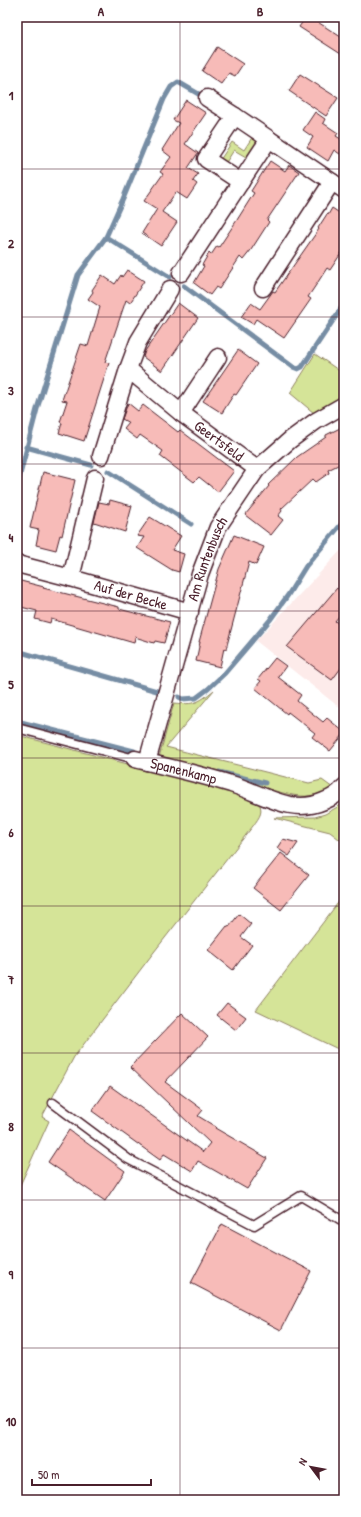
<svg xmlns="http://www.w3.org/2000/svg" width="361" height="1517" font-family="'Patrick Hand',sans-serif">
<rect width="100%" height="100%" fill="#fff"/>
<filter id="ink" filterUnits="userSpaceOnUse"><feTurbulence type="fractalNoise" baseFrequency=".025" numOctaves="2"/><feDisplacementMap in="SourceGraphic" scale="8" xChannelSelector="R" yChannelSelector="G"/><feConvolveMatrix kernelMatrix="1 2 1 2 8 2 1 2 1" color-interpolation-filters="sRGB"/></filter>
<g filter="url(#ink)">
<!-- built -->
<path fill="#fdebea" d="M 344,547 L 344,711 L 256,641 Z"/>
<!-- green -->
<g fill="#d5e498" stroke="#908262">
<path d="M 253,136 L 258,139 L 246,157 L 234,150 L 225,164 L 220,160 L 232,142 L 244,150 Z"/>
<path d="M 315,354 L 344,374 L 344,398 L 314,413 L 290,393 Z"/>
<path d="M 214,690 L 166,747 L 309,783 L 322,780 L 333,788 C 315,797 307,798 287,794 L 158,761 L 174,703 C 195,705 198,703 214,690 Z"/>
<path d="M 17,735 L 139,767 L 155,769 L 258,801 C 264,812 260,816 253,826 L 154,952 L 74,1057 L 42,1117 L 49,1121 L 17,1192 Z"/>
<path d="M 341,805 L 344,805 L 344,843 L 330,832 L 274,818 L 315,817 L 325,814 Z"/>
<path d="M 344,895 L 344,1038 L 338,1049 L 256,1010 Z"/>
</g>
<g fill="none" stroke-linecap="round" stroke-linejoin="round">
<!-- stream -->
<g stroke="#768da4" stroke-width="5">
<path d="M 106,237 L 123,199 L 164,99 L 171,87 L 178,82 L 202,96"/>
<path d="M 184,286 L 293,367 L 298,369 L 302,367 L 344,304"/>
<path d="M 26,447 L 91,465"/>
<path d="M 108,471 L 191,524"/>
<path d="M 17,486 L 37,409 L 78,275 L 106,237 L 170,277"/>
<path d="M 17,651 L 157,691"/>
<path d="M 179,697 L 183,699 L 196,698 L 208,689 L 225,673 L 270,620 L 288,595 L 306,566 L 344,521"/>
<path d="M 17,721 L 134,751"/>
<path d="M 219,772 L 265,783"/>
</g>
</g>
<!-- building -->
<g fill="#f7bbb8" stroke="#4a1f2b">
<path d="M 306,17 L 310,17 L 344,39 L 344,56 L 299,27 Z"/>
<path d="M 217,47 L 243,64 L 235,76 L 229,73 L 221,84 L 202,71 Z"/>
<path d="M 300,74 L 338,98 L 326,116 L 289,91 Z"/>
<path d="M 186,100 L 206,113 L 185,144 L 198,153 L 188,168 L 198,174 L 193,181 L 197,184 L 187,199 L 176,192 L 162,212 L 177,222 L 161,246 L 142,233 L 157,209 L 144,201 L 163,174 L 160,172 L 171,157 L 162,150 L 179,123 L 173,120 Z"/>
<path d="M 315,112 L 325,119 L 323,123 L 338,133 L 336,136 L 344,141 L 344,147 L 340,154 L 334,150 L 328,161 L 307,147 L 313,137 L 303,130 Z"/>
<path d="M 270,161 L 285,171 L 289,165 L 299,172 L 267,220 L 269,222 L 251,250 L 243,260 L 240,257 L 219,289 L 216,287 L 210,295 L 194,283 L 204,266 L 202,265 L 209,253 L 211,255 L 217,246 L 219,247 L 237,220 L 254,193 L 251,191 Z"/>
<path d="M 332,208 L 344,216 L 344,249 L 330,270 L 327,268 L 318,282 L 308,297 L 311,299 L 284,338 L 256,319 L 253,324 L 241,317 L 251,303 L 260,309 L 273,291 L 275,292 L 319,229 L 318,228 L 327,214 L 328,215 Z"/>
<path d="M 127,270 L 144,281 L 130,303 L 126,300 L 105,362 L 109,363 L 84,441 L 59,433 L 62,423 L 60,422 L 67,401 L 62,400 L 81,344 L 88,346 L 100,307 L 88,299 L 93,292 L 92,290 L 102,275 L 115,284 L 121,275 L 122,277 Z"/>
<path d="M 178,303 L 198,318 L 162,371 L 143,357 L 145,351 Z"/>
<path d="M 238,350 L 257,364 L 236,395 L 234,394 L 222,413 L 203,401 Z"/>
<path d="M 128,403 L 138,411 L 143,405 L 178,432 L 180,430 L 234,471 L 218,492 L 199,477 L 194,482 L 160,456 L 163,451 L 140,435 L 137,439 L 124,429 L 129,423 L 122,419 Z"/>
<path d="M 344,426 L 344,462 L 328,470 L 329,473 L 316,482 L 313,479 L 281,509 L 282,511 L 278,516 L 283,520 L 271,535 L 245,515 L 269,486 L 268,485 L 297,457 L 326,437 L 326,435 Z"/>
<path d="M 43,472 L 75,480 L 62,536 L 60,535 L 56,550 L 36,545 L 39,530 L 30,528 Z"/>
<path d="M 110,500 L 132,506 L 125,532 L 94,522 L 99,502 L 109,504 Z"/>
<path d="M 150,517 L 181,536 L 172,550 L 184,554 L 179,572 L 172,570 L 137,548 L 144,537 L 137,536 Z"/>
<path d="M 234,535 L 264,547 L 256,565 L 249,562 L 226,649 L 224,648 L 220,667 L 196,661 L 200,642 L 199,642 L 219,569 Z"/>
<path d="M 17,580 L 44,587 L 43,588 L 119,607 L 119,609 L 170,622 L 164,643 L 155,641 L 154,643 L 135,637 L 134,643 L 51,619 L 50,623 L 35,619 L 37,611 L 17,606 Z"/>
<path d="M 337,588 L 344,594 L 344,610 L 335,621 L 344,628 L 344,664 L 332,680 L 287,647 Z"/>
<path d="M 275,658 L 286,666 L 278,677 L 301,695 L 297,701 L 323,722 L 327,718 L 344,732 L 344,734 L 330,751 L 312,737 L 315,733 L 288,712 L 287,714 L 255,688 L 261,681 L 258,679 Z"/>
<path d="M 283,839 L 298,843 L 289,856 L 277,848 Z"/>
<path d="M 281,853 L 309,875 L 281,910 L 253,888 Z"/>
<path d="M 239,914 L 251,924 L 241,937 L 252,945 L 233,970 L 208,950 L 227,926 L 229,927 Z"/>
<path d="M 227,1003 L 246,1017 L 236,1030 L 217,1015 Z"/>
<path d="M 182,1013 L 208,1037 L 165,1082 L 203,1110 L 198,1116 L 216,1127 L 215,1128 L 267,1158 L 247,1189 L 198,1161 L 192,1171 L 164,1154 L 160,1160 L 92,1111 L 110,1086 L 203,1152 L 202,1153 L 210,1143 L 130,1067 Z"/>
<path d="M 69,1130 L 125,1171 L 105,1201 L 48,1162 Z"/>
<path d="M 222,1224 L 311,1271 L 281,1330 L 191,1283 Z"/>
</g>
<g fill="none" stroke-linecap="round" stroke-linejoin="round">
<!-- lane casing -->
<g stroke="#4a1f2b" stroke-width="11">
<g id="lane">
<path d="M 17,728 L 135,759"/>
<path d="M 53,1103 L 128,1159 L 254,1225 L 301,1196 L 343,1221"/>
</g>
</g>
<!-- street casing -->
<g stroke="#4a1f2b" stroke-width="19">
<g id="street">
<path d="M 207,98 L 235,116"/>
<path d="M 241,182 L 206,159 L 235,116 L 269,139"/>
<path d="M 181,273 L 269,139 L 344,190"/>
<path d="M 263,288 L 332,182"/>
<path d="M 128,369 L 138,342 L 170,289"/>
<path d="M 181,413 L 218,357"/>
<path id="s1" d="M 101,456 L 128,369 L 181,413 L 257,469"/>
<path id="s2" d="M 95,478 L 71,578 L 190,612"/>
<path d="M 17,564 L 71,578"/>
<path id="s3" d="M 135,759 C 167,767 200,774 231,784 C 262,793 291,816 324,801 C 332,798 339,793 344,787"/>
<path id="s4" d="M 147,762 L 200,574 L 218,527 L 257,469 L 290,440 L 316,421 L 344,405"/>
</g>
</g>
<!-- lane -->
<use href="#lane" stroke="#fff" stroke-width="8"/>
<!-- street -->
<use href="#street" stroke="#fff" stroke-width="16"/>
</g>
</g>
<!-- grid -->
<path fill="none" stroke="#4a1f2b" stroke-width="1" stroke-opacity="0.55" d="M 180,17 L 180,1500M 17,169 L 344,169M 17,317 L 344,317M 17,464 L 344,464M 17,611 L 344,611M 17,758 L 344,758M 17,906 L 344,906M 17,1053 L 344,1053M 17,1200 L 344,1200M 17,1348 L 344,1348"/>
<g text-anchor="middle" stroke-width="3" stroke-linejoin="round" paint-order="stroke">
<!-- street labels -->
<g font-size="15" fill="#4a1f2b" stroke="#fff">
<text dy="5" stroke="none"><textPath href="#s1" startOffset="207">Geertsfeld</textPath></text>
<text dy="5" stroke="none"><textPath href="#s4" startOffset="212">Am Runtenbusch</textPath></text>
<text dy="5" stroke="none"><textPath href="#s2" startOffset="165">Auf der Becke</textPath></text>
<text dy="5" stroke="none"><textPath href="#s3" startOffset="50">Spanenkamp</textPath></text>
</g>
</g>
<!-- margin -->
<rect width="361" height="1517" fill="none" stroke="#fff" stroke-width="44"/>
<!-- north arrow -->
<g transform="translate(311 1467) rotate(302)" stroke="#ffffff" stroke-width="3" paint-order="stroke">
<path d="M0-3L7 15L0 10L-7 15Z" fill="#4a1f2b"/>
<text y="-6" font-size="11" font-weight="bold" text-anchor="middle" fill="#4a1f2b">N</text>
</g>
<!-- scale -->
<path d="M32 1479v6h119v-6" fill="none" stroke="#4a1f2b" stroke-width="2"/>
<text x="38" y="1479" font-size="12" fill="#4a1f2b" stroke="#ffffff" stroke-width="3" paint-order="stroke">50 m</text>
<rect x="22" y="22" width="317" height="1473" fill="none" stroke="#4a1f2b" stroke-width="1.5"/>
<g font-size="13" text-anchor="middle" font-weight="bold" fill="#4a1f2b">
<text x="101" y="16">A</text>
<text x="260" y="16">B</text>
<text x="11" y="100">1</text>
<text x="11" y="248">2</text>
<text x="11" y="395">3</text>
<text x="11" y="542">4</text>
<text x="11" y="689">5</text>
<text x="11" y="837">6</text>
<text x="11" y="984">7</text>
<text x="11" y="1131">8</text>
<text x="11" y="1279">9</text>
<text x="11" y="1426">10</text>
</g>
</svg>
